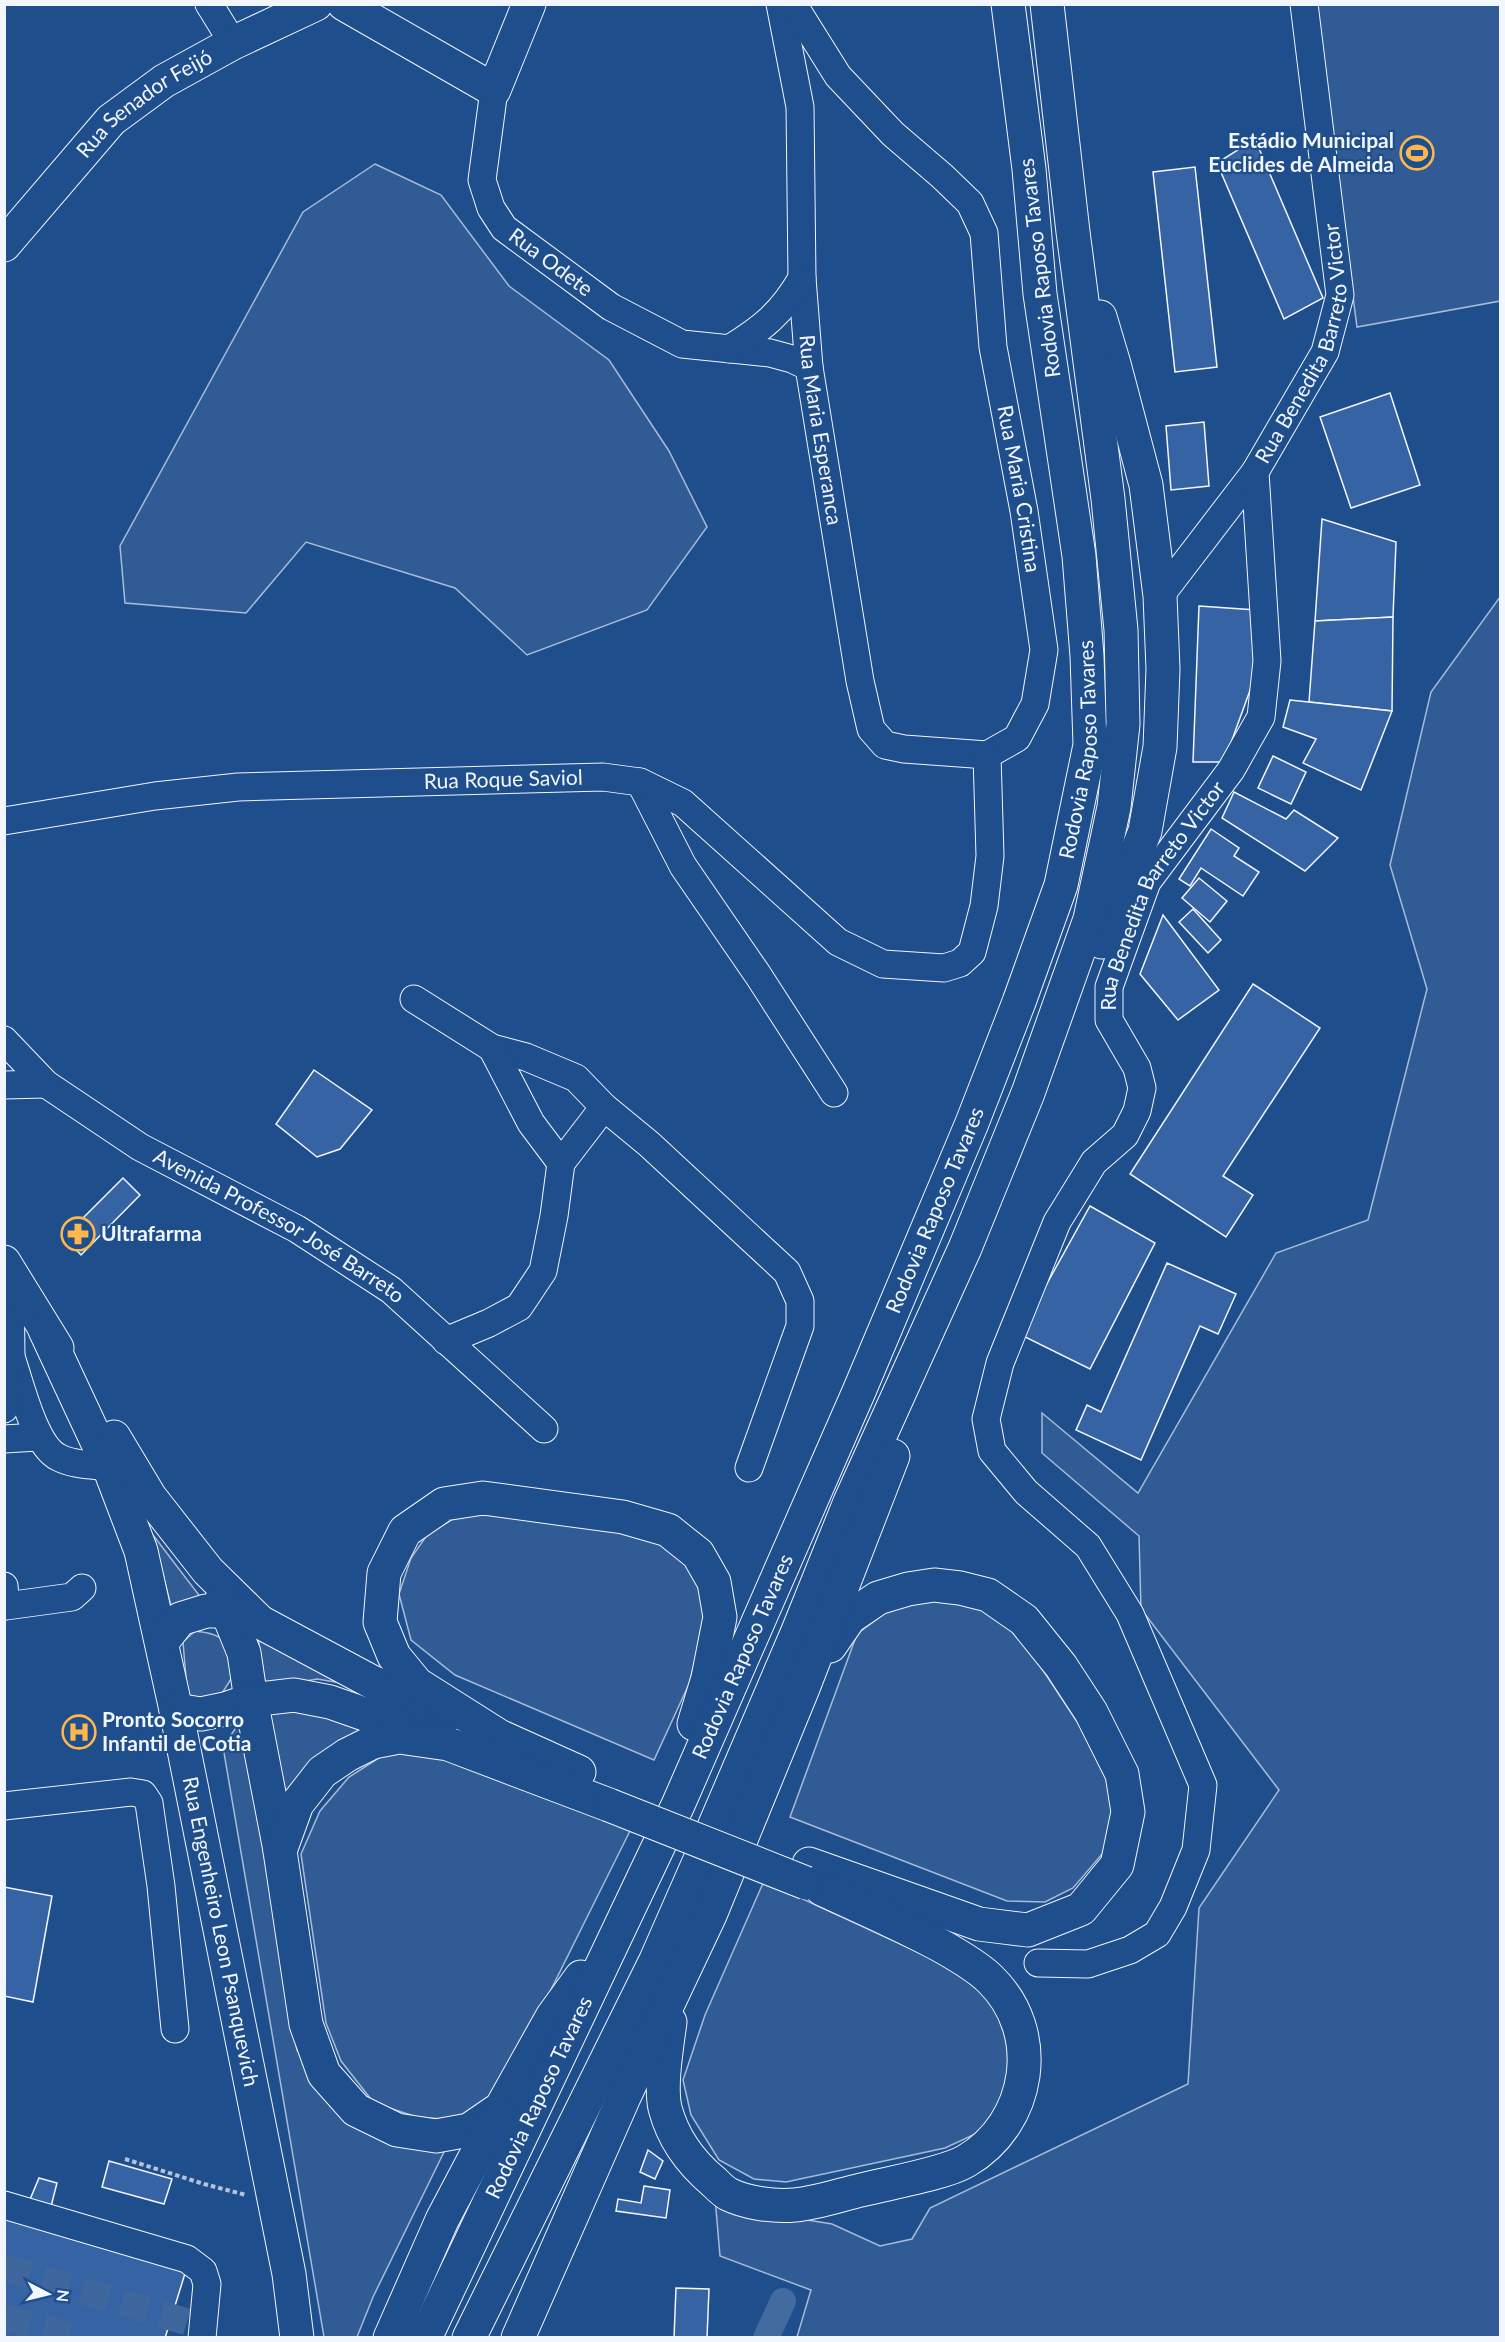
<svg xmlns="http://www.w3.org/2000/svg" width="1505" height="2342" font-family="Lato,sans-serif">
<rect width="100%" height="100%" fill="#1f4e8c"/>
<!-- green -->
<g fill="#305b95" stroke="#a8bbd7" stroke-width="1.5">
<path d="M 1315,5 L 1500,5 L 1500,301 L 1357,327 Z"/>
<path d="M 375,164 L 441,195 L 509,286 L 609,360 L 669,451 L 707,527 L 647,610 L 527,655 L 455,588 L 306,542 L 246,613 L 125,603 L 120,546 L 303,212 Z"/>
<path d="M 1500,597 L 1500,2337 L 797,2337 L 811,2290 L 720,2256 L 715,2198 L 771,2214 L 832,2224 L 880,2246 L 912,2239 L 930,2208 L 1188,2084 L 1199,1908 L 1279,1790 L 1141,1609 L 1139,1536 L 1042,1453 L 1042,1413 L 1138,1493 L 1276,1253 L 1368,1220 L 1427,989 L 1390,865 L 1431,692 Z"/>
<path d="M 488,1510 L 660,1538 L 686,1558 L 703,1587 L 703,1630 L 689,1684 L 654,1760 L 455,1675 L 411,1640 L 399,1594 L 411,1558 L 427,1535 L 453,1519 Z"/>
<path d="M 153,1535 L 205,1603 L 171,1606 Z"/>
<path d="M 926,1599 L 969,1599 L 1009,1619 L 1105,1764 L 1117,1806 L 1109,1846 L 1073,1888 L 1045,1902 L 1007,1901 L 790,1817 L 857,1634 L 895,1606 Z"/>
<path d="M 195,1631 C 231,1635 225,1643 233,1676 L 219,1698 L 188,1701 L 183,1642 Z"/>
<path d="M 257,1631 L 360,1686 L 317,1679 L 266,1688 Z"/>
<path d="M 284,1705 L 394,1732 L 283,1811 L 266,1713 Z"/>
<path d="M 241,1720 L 297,2050 L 327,2097 L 446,2148 L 373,2297 L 357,2337 L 324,2337 L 223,1747 Z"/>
<path d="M 388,1752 L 446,1756 L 631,1829 L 493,2106 L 457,2120 L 417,2117 L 374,2103 L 341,2061 L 326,2023 L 301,1854 L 320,1811 L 349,1777 Z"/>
<path d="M 764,1881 L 989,1985 L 1008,2011 L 1016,2078 L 986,2129 L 945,2148 L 786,2182 L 754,2179 L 719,2160 L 691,2115 L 683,2080 L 705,2015 Z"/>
</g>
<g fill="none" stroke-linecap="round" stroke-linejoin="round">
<!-- canal -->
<path stroke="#446ba0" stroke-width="26" d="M 766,2338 L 783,2301"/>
</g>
<!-- building -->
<g fill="#3563a3" stroke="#f2f6ff" stroke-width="1.5">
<path d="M 1255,139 L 1323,298 L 1284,319 L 1217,163 Z"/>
<path d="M 1195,167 L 1217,367 L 1175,372 L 1153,172 Z"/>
<path d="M 1390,393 L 1420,485 L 1351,508 L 1320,417 Z"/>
<path d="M 1204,422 L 1209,486 L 1171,490 L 1166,426 Z"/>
<path d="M 1322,519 L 1396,542 L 1393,617 L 1315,621 Z"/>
<path d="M 1199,606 L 1256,610 L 1257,671 L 1224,762 L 1193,762 Z"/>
<path d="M 1393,617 L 1392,711 L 1309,702 L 1315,621 Z"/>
<path d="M 1290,700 L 1392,711 L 1361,790 L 1303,763 L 1316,739 L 1283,727 Z"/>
<path d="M 1273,756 L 1306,772 L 1291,804 L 1258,788 Z"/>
<path d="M 1234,792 L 1286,819 L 1294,810 L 1338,838 L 1305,871 L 1222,818 Z"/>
<path d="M 1211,829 L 1239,848 L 1234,856 L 1259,872 L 1243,896 L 1201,868 L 1190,886 L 1179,879 Z"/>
<path d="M 1199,878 L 1227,901 L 1210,922 L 1182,898 Z"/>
<path d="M 1193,909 L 1221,940 L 1208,953 L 1179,922 Z"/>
<path d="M 1163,915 L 1219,990 L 1178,1020 L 1140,974 Z"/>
<path d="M 1253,984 L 1320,1028 L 1223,1176 L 1253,1195 L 1226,1237 L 1130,1174 Z"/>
<path d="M 314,1070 L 372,1110 L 340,1149 L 317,1157 L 276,1124 Z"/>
<path d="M 123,1178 L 140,1195 L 81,1255 L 64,1237 Z"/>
<path d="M 1090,1206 L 1155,1243 L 1090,1369 L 1019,1334 Z"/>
<path d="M 1167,1263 L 1236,1294 L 1218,1334 L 1200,1326 L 1141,1460 L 1076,1430 L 1087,1405 L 1101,1412 Z"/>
<path d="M 4,1887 L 52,1896 L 33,2002 L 4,1996 Z"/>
<path d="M 648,2150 L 663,2161 L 655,2179 L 640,2172 Z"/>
<path d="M 109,2161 L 172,2179 L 164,2204 L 102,2187 Z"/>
<path d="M 39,2178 L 57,2183 L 46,2226 L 187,2267 L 165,2338 L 4,2338 L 4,2211 L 23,2216 Z"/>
<path d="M 644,2186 L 670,2190 L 666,2218 L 616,2211 L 618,2199 L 641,2203 Z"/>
<path d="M 676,2288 L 709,2289 L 707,2338 L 674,2338 Z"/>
</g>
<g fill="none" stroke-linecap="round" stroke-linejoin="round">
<!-- minor-tunnel -->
<g stroke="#3f679d" stroke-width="27" stroke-dasharray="27 14" stroke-linecap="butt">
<path d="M 4,2267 L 204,2327"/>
<path d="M 4,2317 L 79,2338"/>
</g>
<!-- minor casing -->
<g stroke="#f2f6ff" stroke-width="29">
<g id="minor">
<path d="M 209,4 L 233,43"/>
<path id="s1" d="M 780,4 L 800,107 L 802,278 L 809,367 L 860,681 L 871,729 L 885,745 L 904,749 L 987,755"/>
<path id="s2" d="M 793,4 L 838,76 L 893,134 L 942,176 L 970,203 L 984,233 L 993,347 L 1024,511 L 1044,650 L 1035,704 L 1017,738 L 987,755"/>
<path id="s3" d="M 494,90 L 482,180 L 491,208 L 504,228 L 611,307 L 682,344 L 770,353 L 792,359 L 809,367"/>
<path d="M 729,349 C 763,328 782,313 802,278"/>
<path d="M 1160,596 L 1255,472"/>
<path d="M 640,782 L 683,866 L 758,975 L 834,1093"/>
<path id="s4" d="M 4,821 L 155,796 L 238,787 L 603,777 L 640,782 L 683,803 L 838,942 L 883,964 L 944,968 L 960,963 L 972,952 L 984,906 L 990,856 L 987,755"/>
<path d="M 414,999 L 492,1048 L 526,1057 L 576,1078 L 604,1107 L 561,1163 L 554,1216 L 543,1271 L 519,1307 L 489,1323 L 446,1341"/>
<path id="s5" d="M 4,1040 L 46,1084 L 140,1147 L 297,1229 L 391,1290 L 544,1429"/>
<path d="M 492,1048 L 531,1123 L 561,1163"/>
<path d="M 4,1085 L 46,1084"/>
<path d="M 604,1107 L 649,1144 L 787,1272 L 800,1301 L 800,1326 L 749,1468"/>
<path d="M 11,1357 C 20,1382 34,1445 58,1457 C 72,1465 93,1465 109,1467"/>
<path d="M 4,1409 L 11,1357 L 10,1272"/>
<path d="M 4,1439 L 38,1437"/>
<path d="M 4,1586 L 6,1606 L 72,1597 L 82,1588"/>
<path d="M 4,1806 L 131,1792 L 143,1794 L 149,1803 L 161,1886 L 175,2029"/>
<path id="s6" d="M 1038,1963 L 1088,1964 L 1130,1950 L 1157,1934 L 1173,1907 L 1196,1850 L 1203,1785 L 1130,1614 L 1088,1546 L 1026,1492 L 992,1451 L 986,1419 L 1000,1363 L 1057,1222 L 1094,1162 L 1125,1135 L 1137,1111 L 1142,1088 L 1137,1068 L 1109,1020 L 1109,987 L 1147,882 L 1231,770 L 1261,717 L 1267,661 L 1255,472 L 1325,352 L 1340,295 L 1304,4"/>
<path d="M 4,2205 L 187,2259 L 203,2271 L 207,2284 L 202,2338"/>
</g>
</g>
<!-- major casing -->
<g stroke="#f2f6ff" stroke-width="35">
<g id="major">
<path d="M 344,4 L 494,90 L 529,4"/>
<path id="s7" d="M 4,245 L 111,120 L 164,81 L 233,43 L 316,4"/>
<path d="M 4,1262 L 57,1348"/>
<path id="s8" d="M 45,1330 L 109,1467 L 141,1551 L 176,1710 L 289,2274 L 297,2338"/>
<path d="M 114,1437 L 150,1497 L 208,1571 L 260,1622"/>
<path d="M 222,1599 L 244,1653 L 251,1700"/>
<path d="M 162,1642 L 180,1619 L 206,1611 L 228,1611 L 260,1622 L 372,1682 L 448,1715"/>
<path d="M 176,1710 L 201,1714 L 225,1709 L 251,1700 L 294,1695 L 330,1702 L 430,1737"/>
</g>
</g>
<!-- highway casing -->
<g stroke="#f2f6ff" stroke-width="35">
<g id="highway">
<path d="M 1100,317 L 1114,364 L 1146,485 L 1160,596 L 1163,669 L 1160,747 L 1145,831 L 1102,942"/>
<path d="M 251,1700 L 280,1850"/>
<path d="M 579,1772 L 499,1736 L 417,1684 L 394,1656 L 380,1622 L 384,1573 L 405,1531 L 444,1504 L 483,1498 L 623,1517 L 668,1530 L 698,1554 L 714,1582 L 720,1617 L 708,1678 L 694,1724"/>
<path d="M 809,1864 L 979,1924 L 1028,1930 L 1081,1909 L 1117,1865 L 1128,1812 L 1122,1774 L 1091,1712 L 1061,1666 L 1024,1620 L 988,1595 L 960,1588 L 934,1585 L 908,1589 L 878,1598 L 850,1617 L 830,1646"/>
<path d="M 581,1977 L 552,2017 L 501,2108 L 469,2130 L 436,2136 L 397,2130 L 356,2110 L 324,2074 L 306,2024 L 280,1851 L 297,1804 L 322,1772 L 347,1755 L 373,1742 L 399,1737 L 448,1744 L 609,1805"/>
<path d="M 670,2022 C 667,2045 660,2085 665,2108 C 673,2139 690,2162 714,2182 C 718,2186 723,2191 728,2194 C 746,2203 774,2207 795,2205 C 816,2203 840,2195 861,2190 C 888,2183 944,2174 966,2161 C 1031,2123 1045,2032 990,1979 C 977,1966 960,1957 945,1948 C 905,1926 863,1908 822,1889"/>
<path d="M 390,2338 L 442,2220 L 499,2112"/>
<path id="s9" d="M 425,2338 L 678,1805 L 860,1389 L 972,1123 L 1019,1002 L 1061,885 L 1090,745 L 1087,656 L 1079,556 L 1040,294 L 1029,169 L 1008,4"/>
<path d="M 469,2338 L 656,1960 L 699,1862 L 798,1631 L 850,1502 L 965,1248 L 1028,1093 L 1090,919 L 1114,807 L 1123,724 L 1121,630 L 1108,499 L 1073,232 L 1047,4"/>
<path d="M 518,2338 L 624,2097 L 710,1915 L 803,1688 L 893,1456"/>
</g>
</g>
<!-- path -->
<path stroke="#b3c4dc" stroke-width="4" stroke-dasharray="4.5 3" stroke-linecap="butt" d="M 125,2159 L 204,2184 L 246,2195"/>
<!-- minor -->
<use href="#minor" stroke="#1f4e8c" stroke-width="27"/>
<!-- major -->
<use href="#major" stroke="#1f4e8c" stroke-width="33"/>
<!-- highway -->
<use href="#highway" stroke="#1f4e8c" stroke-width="33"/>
<!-- highway-bridge casing -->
<g stroke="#f2f6ff" stroke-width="35" stroke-linecap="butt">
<path id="highway-bridge" d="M 609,1805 L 806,1883"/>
</g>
<!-- highway-bridge -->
<use href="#highway-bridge" stroke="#1f4e8c" stroke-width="33"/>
</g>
<!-- icons -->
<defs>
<g id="stadium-ring" transform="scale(1.725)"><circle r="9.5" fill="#1f4e8c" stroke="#ffb74d" stroke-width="1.5"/><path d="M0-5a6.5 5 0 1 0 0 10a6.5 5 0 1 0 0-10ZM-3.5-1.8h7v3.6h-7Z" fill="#ffb74d"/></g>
<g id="pharmacy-ring" transform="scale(1.725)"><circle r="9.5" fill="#1f4e8c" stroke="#ffb74d" stroke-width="1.5"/><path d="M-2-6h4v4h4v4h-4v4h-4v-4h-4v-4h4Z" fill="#ffb74d"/></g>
<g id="hospital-ring" transform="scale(1.725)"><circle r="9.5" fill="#1f4e8c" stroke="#ffb74d" stroke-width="1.5"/><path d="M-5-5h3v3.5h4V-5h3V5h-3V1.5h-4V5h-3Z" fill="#ffb74d"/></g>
</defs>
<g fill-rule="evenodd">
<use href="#stadium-ring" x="1417" y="153"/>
<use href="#pharmacy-ring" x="78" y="1234"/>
<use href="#hospital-ring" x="79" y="1732"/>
</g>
<g text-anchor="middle" stroke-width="4.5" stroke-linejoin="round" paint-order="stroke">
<!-- street labels -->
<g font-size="21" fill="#f2f6ff" stroke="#1f4e8c">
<text dy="7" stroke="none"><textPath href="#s7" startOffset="201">Rua Senador Feijó</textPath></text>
<text dy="7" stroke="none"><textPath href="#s3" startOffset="202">Rua Odete</textPath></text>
<text transform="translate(1040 268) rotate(-97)" y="7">Rodovia Raposo Tavares</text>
<text dy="7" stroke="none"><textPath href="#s6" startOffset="1898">Rua Benedita Barreto Victor</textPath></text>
<text dy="7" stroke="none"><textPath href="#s1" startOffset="429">Rua Maria Esperanca</textPath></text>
<text dy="7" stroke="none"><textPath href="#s2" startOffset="560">Rua Maria Cristina</textPath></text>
<text dy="7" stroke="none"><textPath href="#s9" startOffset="1724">Rodovia Raposo Tavares</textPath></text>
<text dy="7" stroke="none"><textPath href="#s4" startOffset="502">Rua Roque Saviol</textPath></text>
<text dy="7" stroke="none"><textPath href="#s6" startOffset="1304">Rua Benedita Barreto Victor</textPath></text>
<text dy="7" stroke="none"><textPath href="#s9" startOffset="1238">Rodovia Raposo Tavares</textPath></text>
<text dy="7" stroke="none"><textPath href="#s5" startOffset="334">Avenida Professor José Barreto</textPath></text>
<text dy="7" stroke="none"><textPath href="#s9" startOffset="752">Rodovia Raposo Tavares</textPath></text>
<text dy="7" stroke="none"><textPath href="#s8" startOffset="630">Rua Engenheiro Leon Psanquevich</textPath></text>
<text dy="7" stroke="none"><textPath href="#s9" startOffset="266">Rodovia Raposo Tavares</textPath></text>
</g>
<!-- poi labels -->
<g font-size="21" font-weight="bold" fill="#f2f6ff" stroke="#1f4e8c" text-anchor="start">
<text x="1394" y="148" text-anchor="end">Estádio Municipal<tspan x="1394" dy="24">Euclides de Almeida</tspan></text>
<text x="101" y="1241">Ultrafarma</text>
<text x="102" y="1727">Pronto Socorro<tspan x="102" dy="24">Infantil de Cotia</tspan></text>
</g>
</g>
<!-- border -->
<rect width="1505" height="2342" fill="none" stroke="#f2f6ff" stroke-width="12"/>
<!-- north arrow -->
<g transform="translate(48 2294) rotate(97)" stroke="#1f4e8c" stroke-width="4.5" paint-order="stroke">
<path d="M0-4.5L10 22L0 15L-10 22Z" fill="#f2f6ff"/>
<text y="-9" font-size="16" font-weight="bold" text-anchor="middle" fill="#f2f6ff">N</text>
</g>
</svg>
